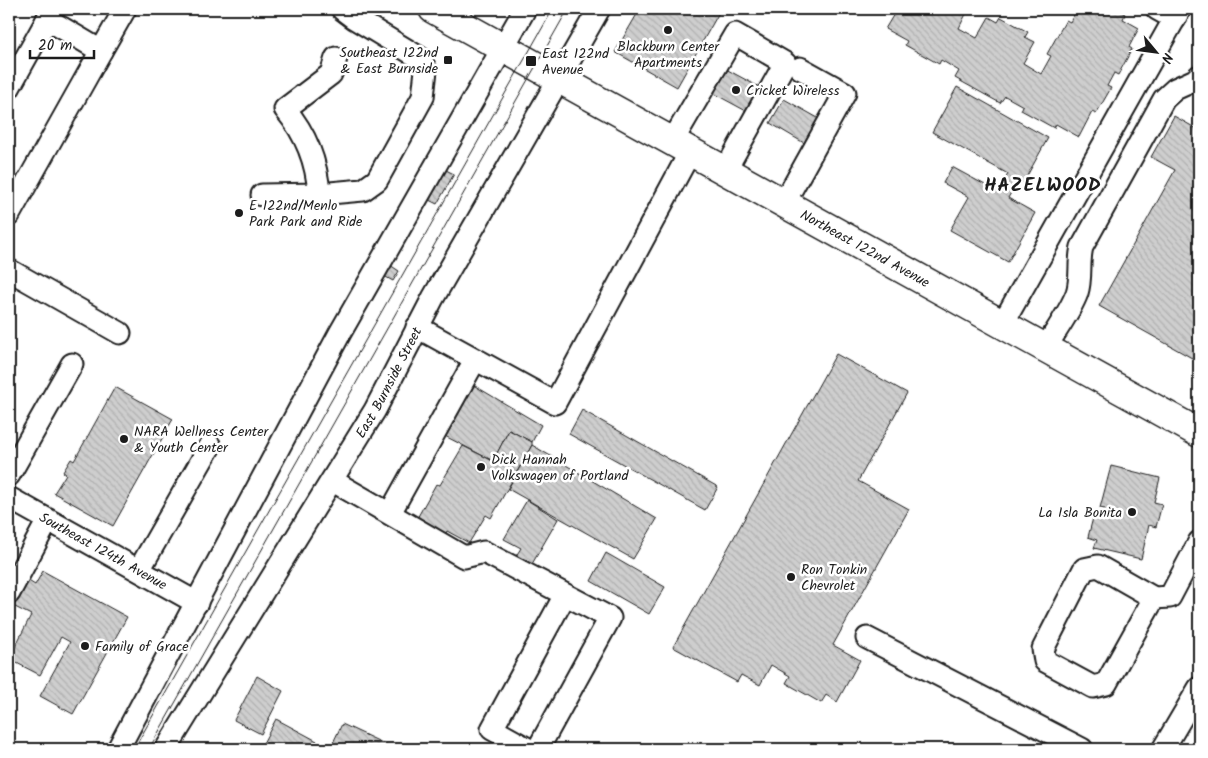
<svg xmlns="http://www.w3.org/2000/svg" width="1208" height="758" font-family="Kalam,sans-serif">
<defs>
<pattern id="building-back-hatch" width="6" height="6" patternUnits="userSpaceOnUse" patternTransform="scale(1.25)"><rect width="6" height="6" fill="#cecece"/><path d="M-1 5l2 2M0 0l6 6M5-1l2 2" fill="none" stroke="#b0b0b0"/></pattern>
</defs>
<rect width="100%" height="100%" fill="#fff"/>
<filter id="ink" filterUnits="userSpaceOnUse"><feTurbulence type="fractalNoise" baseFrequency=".02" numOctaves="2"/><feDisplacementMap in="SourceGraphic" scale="10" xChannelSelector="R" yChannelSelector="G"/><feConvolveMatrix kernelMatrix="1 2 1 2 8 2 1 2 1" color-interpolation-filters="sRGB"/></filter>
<g filter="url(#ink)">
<!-- building -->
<g fill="url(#building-back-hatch)" stroke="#1c1c1c">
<path d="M 640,9 L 721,9 L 677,87 L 615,52 Z"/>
<path d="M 897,9 L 975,9 L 973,13 L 968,10 L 959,28 L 977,38 L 989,17 L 998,22 L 1001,17 L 1028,32 L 1025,37 L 1035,42 L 1023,63 L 1041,74 L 1051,56 L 1047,54 L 1066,20 L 1070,22 L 1077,9 L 1115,9 L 1125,14 L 1123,19 L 1139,28 L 1129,47 L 1132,49 L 1118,75 L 1114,73 L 1107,86 L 1111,88 L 1096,114 L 1092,112 L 1079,137 L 1056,124 L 1054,128 L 1021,110 L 1023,106 L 1005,96 L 1000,103 L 955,78 L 959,71 L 941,60 L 939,64 L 905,45 L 907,41 L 885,29 Z"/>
<path d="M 724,68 L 761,88 L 748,112 L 711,92 Z"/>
<path d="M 957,87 L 1048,138 L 1023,183 L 1018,180 L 1008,198 L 1035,213 L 1008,262 L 950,230 L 969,197 L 943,183 L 952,167 L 998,192 L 1008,174 L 932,132 Z"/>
<path d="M 784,99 L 818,118 L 804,143 L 770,123 Z"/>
<path d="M 1174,116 L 1197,129 L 1199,124 L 1199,362 L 1099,306 L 1175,170 L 1151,157 Z"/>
<path d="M 444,169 L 454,174 L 437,204 L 427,199 Z"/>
<path d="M 390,265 L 399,271 L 393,281 L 384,276 Z"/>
<path d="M 836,354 L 907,393 L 858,481 L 909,509 L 833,645 L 860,660 L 837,702 L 826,695 L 821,703 L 786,683 L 790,676 L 771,665 L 760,685 L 741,675 L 737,682 L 673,647 Z"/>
<path d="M 470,383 L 541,425 L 532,442 L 509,430 L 493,461 L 443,435 Z"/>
<path d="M 115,387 L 173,419 L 113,526 L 54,493 L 66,474 L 63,472 L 71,459 L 74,461 Z"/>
<path d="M 582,410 L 718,487 L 705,510 L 569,434 Z"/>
<path d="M 509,430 L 532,442 L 532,445 L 491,518 L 486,515 L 469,543 L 447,531 L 445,535 L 416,520 L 436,484 L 440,485 L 463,446 L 493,461 Z"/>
<path d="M 532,445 L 657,519 L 633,559 L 508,489 Z"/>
<path d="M 1111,466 L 1160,478 L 1154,502 L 1162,504 L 1156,527 L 1149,525 L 1141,559 L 1094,548 L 1097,540 L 1088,537 L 1094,514 L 1103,517 L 1105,509 L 1100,508 Z"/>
<path d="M 527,500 L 558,519 L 532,564 L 516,556 L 521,548 L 504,539 Z"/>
<path d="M 606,553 L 665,587 L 649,614 L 591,581 Z"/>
<path d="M 43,571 L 127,617 L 73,714 L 40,696 L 70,642 L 61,637 L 40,675 L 9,659 L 31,615 L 13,606 L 27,580 L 35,585 Z"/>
<path d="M 257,676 L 283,691 L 261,734 L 234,720 Z"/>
<path d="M 276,719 L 317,741 L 313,749 L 265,749 L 261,747 Z"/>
<path d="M 342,724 L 389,746 L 388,749 L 330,749 Z"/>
</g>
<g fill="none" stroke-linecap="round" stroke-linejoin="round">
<!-- minor casing -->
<g stroke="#1c1c1c" stroke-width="25">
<g id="minor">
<path d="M 1157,9 L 1175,19"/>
<path d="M 47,19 L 101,51 L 125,9"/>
<path d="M 9,88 L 53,9"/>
<path d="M 672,142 L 735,34 L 785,63 L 725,171"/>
<path d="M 319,194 C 317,162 306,134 285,109 L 331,74 L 336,58"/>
<path d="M 262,195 L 319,194 L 363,190 L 377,180 L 423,97 L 426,70 L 420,58 L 354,18 L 342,9"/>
<path d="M 784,203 L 845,93 L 800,68"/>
<path d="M 9,215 L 101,51"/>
<path d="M 9,270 L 120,333"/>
<path d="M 1003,323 L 1180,9"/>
<path d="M 417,327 L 555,403 L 690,152"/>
<path d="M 1046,347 C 1056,330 1070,312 1077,293 C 1082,278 1078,262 1082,247 L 1164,99 L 1175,89 L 1195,80 L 1199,76"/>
<path d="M 9,475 L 72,364"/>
<path d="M 333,481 L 464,557 L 484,552 L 610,618 L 538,749"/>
<path id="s1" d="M 9,498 L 197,603"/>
<path d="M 390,513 L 475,360"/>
<path d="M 139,570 L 210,446"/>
<path d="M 9,593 L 48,520"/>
<path d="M 1154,598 L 1106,684 L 1093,687 L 1045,661 L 1043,649 L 1084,569 L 1098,566 L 1154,598 L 1170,597 L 1199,542"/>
<path d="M 867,638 L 1082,749"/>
<path d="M 118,749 L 340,333 L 525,9"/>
<path id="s2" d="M 166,749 L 375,410 L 433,298 L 599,9"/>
<path d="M 528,749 L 492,729 L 565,595"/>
<path d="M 1163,749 L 1199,688"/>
</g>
</g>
<!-- major casing -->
<g stroke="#1c1c1c" stroke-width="31">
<g id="major">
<path id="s3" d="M 433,9 L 1199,433"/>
</g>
</g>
<!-- minor -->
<use href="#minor" stroke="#fff" stroke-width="21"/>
<!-- major -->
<use href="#major" stroke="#fff" stroke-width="28"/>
<!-- tram -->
<g stroke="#1c1c1c" stroke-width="1">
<path d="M 134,749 L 553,9"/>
<path d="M 149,749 L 568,9"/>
</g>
</g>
</g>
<!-- markers -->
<g fill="#1c1c1c" stroke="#fff" stroke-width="2">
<circle cx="668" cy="30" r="5"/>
<rect x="443" y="55" width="10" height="10" rx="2.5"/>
<rect x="525" y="55" width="12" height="12" rx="2.5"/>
<circle cx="736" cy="90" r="5"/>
<circle cx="239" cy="213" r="5"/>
<circle cx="124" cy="439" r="5"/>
<circle cx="481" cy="467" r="5"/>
<circle cx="1132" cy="512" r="5"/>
<circle cx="791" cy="577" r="5"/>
<circle cx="85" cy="646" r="5"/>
</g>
<g text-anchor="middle" stroke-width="5" stroke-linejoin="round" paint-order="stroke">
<!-- poi labels -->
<g font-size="14" fill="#1c1c1c" stroke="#fff" text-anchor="start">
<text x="668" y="51" text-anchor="middle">Blackburn Center<tspan x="668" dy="16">Apartments</tspan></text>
<text x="438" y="57" text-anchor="end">Southeast 122nd<tspan x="438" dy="16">&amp; East Burnside</tspan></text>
<text x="542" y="58">East 122nd<tspan x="542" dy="16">Avenue</tspan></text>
<text x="746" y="95">Cricket Wireless</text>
<text x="249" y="210">E 122nd/Menlo<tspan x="249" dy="16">Park Park and Ride</tspan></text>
<text x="134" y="436">NARA Wellness Center<tspan x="134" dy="16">&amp; Youth Center</tspan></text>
<text x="491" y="464">Dick Hannah<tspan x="491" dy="16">Volkswagen of Portland</tspan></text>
<text x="1122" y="517" text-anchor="end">La Isla Bonita</text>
<text x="801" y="574">Ron Tonkin<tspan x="801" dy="16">Chevrolet</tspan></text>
<text x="95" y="651">Family of Grace</text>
</g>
<!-- street labels -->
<g font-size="14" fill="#1c1c1c" stroke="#fff">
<text dy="5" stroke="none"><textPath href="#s3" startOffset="494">Northeast 122nd Avenue</textPath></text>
<text dy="5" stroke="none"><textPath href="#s2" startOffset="429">East Burnside Street</textPath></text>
<text dy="5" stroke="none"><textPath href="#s1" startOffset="108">Southeast 124th Avenue</textPath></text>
</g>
<!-- district labels -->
<g font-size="19" font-weight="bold" letter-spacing="1" fill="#1c1c1c" stroke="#fff">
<text x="1043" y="191">HAZELWOOD</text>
</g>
</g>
<!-- margin -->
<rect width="1208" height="758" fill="none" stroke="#fff" stroke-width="30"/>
<rect x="15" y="15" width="1178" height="728" fill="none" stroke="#1c1c1c" stroke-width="2" filter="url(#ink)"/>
<!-- north arrow -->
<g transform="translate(1156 52) rotate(119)" stroke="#ffffff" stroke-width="4" paint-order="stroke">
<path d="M0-4L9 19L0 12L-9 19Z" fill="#1c1c1c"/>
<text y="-8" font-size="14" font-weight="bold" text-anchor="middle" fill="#1c1c1c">N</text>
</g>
<!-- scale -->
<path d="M30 50v8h64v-8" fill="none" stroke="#1c1c1c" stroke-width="2.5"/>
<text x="38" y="50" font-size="15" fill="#1c1c1c" stroke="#ffffff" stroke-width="4" paint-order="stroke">20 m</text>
</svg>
